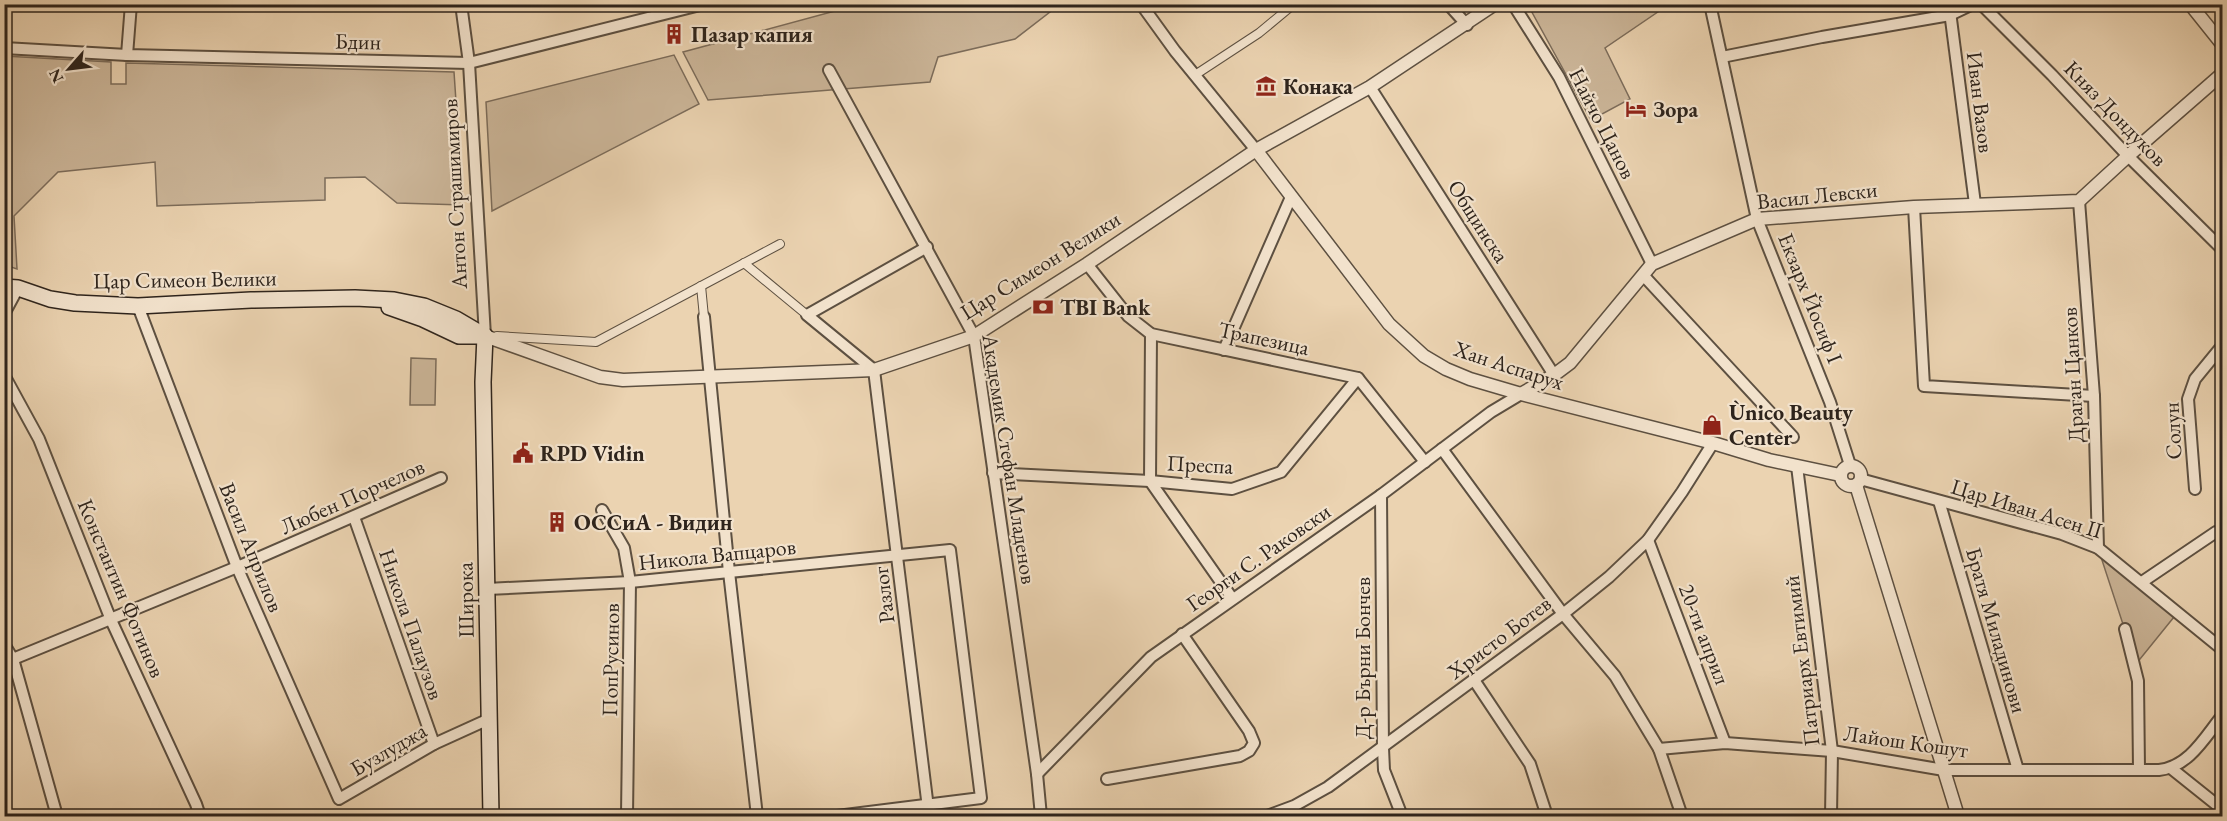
<svg xmlns="http://www.w3.org/2000/svg" width="2227" height="821" font-family="'EB Garamond',serif">
<rect width="100%" height="100%" fill="#ebd3b1"/>
<filter id="stains"><feTurbulence type="fractalNoise" baseFrequency=".00333" numOctaves="4"/><feColorMatrix values="0 0 0 0 .2 0 0 0 0 .09 0 0 0 0 .02 0 0 0 .5 -.17"/></filter>
<radialGradient id="worn" r=".72"><stop offset=".6" stop-color="#630" stop-opacity="0"/><stop offset="1" stop-color="#630" stop-opacity=".3"/></radialGradient>
<!-- green -->
<g fill="#cbb598" stroke="#7c6c5a" stroke-width="1.5">
<path d="M 857,5 L 1059,5 L 1015,39 L 938,57 L 930,82 L 708,100 L 683,52 Z"/>
<path d="M 1528,5 L 1668,5 L 1605,48 L 1630,99 L 1591,120 Z"/>
<path d="M 674,55 L 699,104 L 492,211 L 486,102 Z"/>
<path d="M 4,56 L 111,62 L 111,84 L 126,84 L 126,63 L 454,72 L 463,205 L 397,203 L 365,177 L 325,178 L 325,200 L 157,206 L 155,162 L 58,172 L 14,216 L 17,269 L 5,265 Z"/>
<path d="M 411,358 L 436,359 L 435,405 L 410,405 Z"/>
<path d="M 2098,548 L 2178,612 L 2136,664 Z"/>
</g>
<g fill="none" stroke-linecap="round" stroke-linejoin="round">
<!-- pedestrian casing -->
<g stroke="#5d5041" stroke-width="10">
<g id="pedestrian">
<path d="M 1195,75 L 1259,33 L 1294,4"/>
<path d="M 744,263 L 807,315"/>
<path d="M 701,286 L 704,317"/>
<path d="M 497,336 L 596,342 L 780,244"/>
</g>
</g>
<!-- minor casing -->
<g stroke="#5d5041" stroke-width="14">
<g id="minor">
<path d="M 461,4 L 469,63 L 485,336"/>
<path d="M 1141,4 L 1175,51 L 1256,150"/>
<path d="M 1448,4 L 1467,25"/>
<path d="M 1513,4 L 1559,77 L 1652,264"/>
<path d="M 1710,4 L 1757,219 L 1830,402 L 1850,465"/>
<path d="M 1949,4 L 1975,204"/>
<path d="M 1981,4 L 2052,75 L 2128,156 L 2222,249"/>
<path d="M 4,16 L 6,4"/>
<path d="M 4,48 L 127,55 L 469,63 L 704,4"/>
<path d="M 127,55 L 131,4"/>
<path d="M 1722,57 L 1822,37 L 1950,15 L 1973,4"/>
<path d="M 829,70 L 974,336 L 1037,774 L 1041,816"/>
<path d="M 1370,87 L 1554,375"/>
<path d="M 2079,201 L 2094,396 L 2098,548"/>
<path d="M 1914,207 L 1924,386 L 2094,396"/>
<path d="M 927,247 L 807,315 L 874,370 L 929,816"/>
<path d="M 1087,264 L 1128,316 L 1151,334 L 1358,378 L 1425,462"/>
<path d="M 1643,275 L 1793,437"/>
<path d="M 138,306 L 237,567 L 339,799 L 434,744 L 489,719"/>
<path d="M 4,314 L 18,288"/>
<path d="M 704,317 L 729,572 L 757,816"/>
<path d="M 1151,334 L 1150,481 L 1232,598"/>
<path d="M 1224,350 L 1291,197"/>
<path d="M 4,375 L 39,439 L 111,620 L 196,804 L 200,816"/>
<path d="M 1442,449 L 1563,614 L 1615,676 L 1659,749 L 1682,816"/>
<path d="M 1797,466 L 1832,751 L 1831,816"/>
<path d="M 993,473 L 1150,481 L 1232,489 L 1281,472 L 1358,378"/>
<path d="M 1860,479 L 2062,534 L 2098,548 L 2222,649"/>
<path d="M 2195,489 L 2188,399 L 2195,379 L 2222,346"/>
<path d="M 1381,495 L 1383,748 L 1384,770 L 1402,816"/>
<path d="M 1939,501 L 2018,770"/>
<path d="M 602,510 L 624,548 L 630,582 L 627,816"/>
<path d="M 354,517 L 434,744"/>
<path d="M 1648,540 L 1725,743"/>
<path d="M 2142,582 L 2216,532"/>
<path d="M 487,589 L 630,582 L 950,550 L 981,798 L 837,816"/>
<path d="M 2125,629 L 2138,681 L 2139,769"/>
<path d="M 4,644 L 13,659 L 57,816"/>
<path d="M 13,659 L 242,565 L 441,478"/>
<path d="M 1474,680 L 1530,764 L 1547,816"/>
<path d="M 1659,749 L 1725,743 L 1832,751 L 1944,770 L 2159,770 C 2189,767 2205,737 2222,716"/>
<path d="M 2172,769 L 2222,809"/>
<path d="M 1037,774 L 1151,657 L 1381,495 L 1491,412 L 1521,394"/>
<path d="M 1107,779 L 1240,756 L 1249,751 L 1254,743 L 1249,731 L 1182,634"/>
<path d="M 1267,816 L 1294,806 L 1328,787 L 1563,614 L 1609,577 L 1648,540 L 1682,492 L 1713,443"/>
</g>
</g>
<!-- tertiary casing -->
<g stroke="#5d5041" stroke-width="15">
<g id="tertiary">
<path d="M 2190,4 L 2222,44"/>
<path d="M 1256,150 L 1389,324 L 1424,356 L 1446,369 L 1470,379 L 1521,394 L 1713,443 L 1769,460 L 1840,475"/>
<path d="M 485,336 L 600,377 L 623,380 L 874,370 L 974,336 L 1087,264 L 1256,150 L 1370,87 L 1495,4"/>
<path d="M 1521,394 L 1554,375 L 1570,363 L 1652,264 L 1757,219 L 1914,207 L 2079,201 L 2128,156 L 2222,74"/>
<circle cx="1851" cy="476" r="10"/>
<path d="M 1856,485 L 1958,816"/>
</g>
</g>
<!-- secondary casing -->
<g stroke="#2e241c" stroke-width="18">
<g id="secondary">
<path d="M 4,287 L 18,288 L 50,299 L 75,303 L 138,306 L 251,300 L 355,298 L 394,300 L 424,306 L 456,319 L 485,336"/>
<path d="M 389,307 L 423,319 L 459,336 L 485,336"/>
<path d="M 485,336 L 483,382 L 491,816"/>
</g>
</g>
<!-- pedestrian -->
<use href="#pedestrian" stroke="#f2e2cc" stroke-width="8"/>
<!-- minor -->
<use href="#minor" stroke="#f2e2cc" stroke-width="10"/>
<!-- tertiary -->
<use href="#tertiary" stroke="#f2e2cc" stroke-width="12"/>
<!-- secondary -->
<use href="#secondary" stroke="#f2e2cc" stroke-width="15"/>
</g>
<!-- icons -->
<defs>
<g id="building-bare" transform="scale(1.62)"><path d="M-4-6H4V6H1V3H-1V6H-4ZM-2.5-4.3h1.7v1.8h-1.7ZM.8-4.3h1.7v1.8H.8ZM-2.5-1h1.7V.8h-1.7ZM.8-1h1.7V.8H.8Z" fill="#8f2418" stroke="#f2e2cc" stroke-width="2.5" paint-order="stroke"/></g>
<g id="museum-bare" transform="scale(1.62)"><path d="M0-6L6-3V-2H-6V-3ZM-5-1h2V3h-2ZM-1-1h2V3h-2ZM3-1h2V3H3ZM-6 4H6V6H-6Z" fill="#8f2418" stroke="#f2e2cc" stroke-width="2.5" paint-order="stroke"/></g>
<g id="hotel-bare" transform="scale(1.62)"><path d="M-6-4.5h1.5V1H6V5H4.5V3h-9V5H-6ZM-4 0a1.8 1.8 0 1 1 3.6 0ZM.5 0V-2.5h3Q6-2.5 6 0Z" fill="#8f2418" stroke="#f2e2cc" stroke-width="2.5" paint-order="stroke"/></g>
<g id="bank-bare" transform="scale(1.62)"><path d="M-6-4H6V4H-6ZM0-2.3a2.3 2.3 0 1 0 0 4.6a2.3 2.3 0 1 0 0-4.6Z" fill="#8f2418" stroke="#f2e2cc" stroke-width="2.5" paint-order="stroke"/></g>
<g id="shop-bare" transform="scale(1.62)"><path d="M-5-2.5h2.3a2.7 3.5 0 0 1 5.4 0H5L5.5 6h-11ZM-1.5-2.5h3a1.5 2.3 0 0 0-3 0Z" fill="#8f2418" stroke="#f2e2cc" stroke-width="2.5" paint-order="stroke"/></g>
<g id="civic-bare" transform="scale(1.62)"><path d="M-.6-6.5H3V-4.5H.6V-3L4-1V1h2V6H-6V1h2V-1L-.6-3ZM-1.2 2.5V6h2.4V2.5Z" fill="#8f2418" stroke="#f2e2cc" stroke-width="2.5" paint-order="stroke"/></g>
</defs>
<g fill-rule="evenodd">
<use href="#building-bare" x="674" y="34"/>
<use href="#museum-bare" x="1266" y="86"/>
<use href="#hotel-bare" x="1636" y="109"/>
<use href="#bank-bare" x="1043" y="307"/>
<use href="#shop-bare" x="1712" y="425"/>
<use href="#civic-bare" x="523" y="453"/>
<use href="#building-bare" x="557" y="522"/>
</g>
<g text-anchor="middle" stroke-width="4.5" stroke-linejoin="round" paint-order="stroke">
<!-- poi labels -->
<g font-size="22" font-weight="bold" fill="#2e241c" stroke="#f2e2cc" text-anchor="start">
<text x="691" y="42">Пазар капия</text>
<text x="1283" y="94">Конака</text>
<text x="1653" y="117">Зора</text>
<text x="1060" y="315">TBI Bank</text>
<text x="1729" y="420">Ùnico Beauty<tspan x="1729" dy="25">Center</tspan></text>
<text x="540" y="461">RPD Vidin</text>
<text x="574" y="530">ОССиА - Видин</text>
</g>
<!-- street labels -->
<g font-size="22" fill="#2e241c" stroke="#f2e2cc">
<text transform="translate(358 41) rotate(1)" y="8">Бдин</text>
<text transform="translate(1981 102) rotate(83)" y="8">Иван Вазов</text>
<text transform="translate(2116 113) rotate(46)" y="8">Княз Дондуков</text>
<text transform="translate(1603 123) rotate(63)" y="8">Найчо Цанов</text>
<text transform="translate(454 194) rotate(-93)" y="8">Антон Страшимиров</text>
<text transform="translate(1817 195) rotate(-6)" y="8">Васил Левски</text>
<text transform="translate(1479 221) rotate(57)" y="8">Общинска</text>
<text transform="translate(1040 265) rotate(-32)" y="8">Цар Симеон Велики</text>
<text transform="translate(185 279) rotate(-1)" y="8">Цар Симеон Велики</text>
<text transform="translate(1811 298) rotate(68)" y="8">Екзарх Йосиф I</text>
<text transform="translate(1264 338) rotate(12)" y="8">Трапезица</text>
<text transform="translate(1509 365) rotate(18)" y="8">Хан Аспарух</text>
<text transform="translate(2072 375) rotate(-93)" y="8">Драган Цанков</text>
<text transform="translate(2172 431) rotate(-93)" y="8">Солун</text>
<text transform="translate(1010 459) rotate(81)" y="8">Академик Стефан Младенов</text>
<text transform="translate(1200 464) rotate(3)" y="8">Преспа</text>
<text transform="translate(352 496) rotate(-24)" y="8">Любен Порчелов</text>
<text transform="translate(2027 508) rotate(17)" y="8">Цар Иван Асен II</text>
<text transform="translate(252 547) rotate(68)" y="8">Васил Априлов</text>
<text transform="translate(717 554) rotate(-6)" y="8">Никола Вапцаров</text>
<text transform="translate(1258 557) rotate(-35)" y="8">Георги С. Раковски</text>
<text transform="translate(122 588) rotate(67)" y="8">Константин Фотинов</text>
<text transform="translate(883 595) rotate(-97)" y="8">Разлог</text>
<text transform="translate(465 600) rotate(-91)" y="8">Широка</text>
<text transform="translate(412 624) rotate(71)" y="8">Никола Палаузов</text>
<text transform="translate(1997 630) rotate(74)" y="8">Братя Миладинови</text>
<text transform="translate(1705 634) rotate(69)" y="8">20-ти април</text>
<text transform="translate(1499 637) rotate(-37)" y="8">Христо Ботев</text>
<text transform="translate(1362 658) rotate(-90)" y="8">Д-р Бърни Бончев</text>
<text transform="translate(610 660) rotate(-89)" y="8">ПопРусинов</text>
<text transform="translate(1801 661) rotate(-97)" y="8">Патриарх Евтимий</text>
<text transform="translate(1906 741) rotate(8)" y="8">Лайош Кошут</text>
<text transform="translate(388 749) rotate(-30)" y="8">Бузлуджа</text>
</g>
</g>
<!-- margin -->
<rect width="2227" height="821" fill="none" stroke="#ebd3b1" stroke-width="24"/>
<rect x="6" y="6" width="2215" height="809" fill="none" stroke="#2e241c" stroke-width="3"/>
<rect x="12" y="12" width="2203" height="797" fill="none" stroke="#2e241c" stroke-width="1.5"/>
<!-- north arrow -->
<g transform="translate(69 69) rotate(242)" stroke="#f2e2cc" stroke-width="4.5" paint-order="stroke">
<path d="M0-4.5L10 22L0 15L-10 22Z" fill="#2e241c"/>
<text y="-9" font-size="16" font-weight="bold" text-anchor="middle" fill="#2e241c">N</text>
</g>
<rect width="100%" height="100%" filter="url(#stains)"/>
<rect width="100%" height="100%" fill="url(#worn)"/>
</svg>
